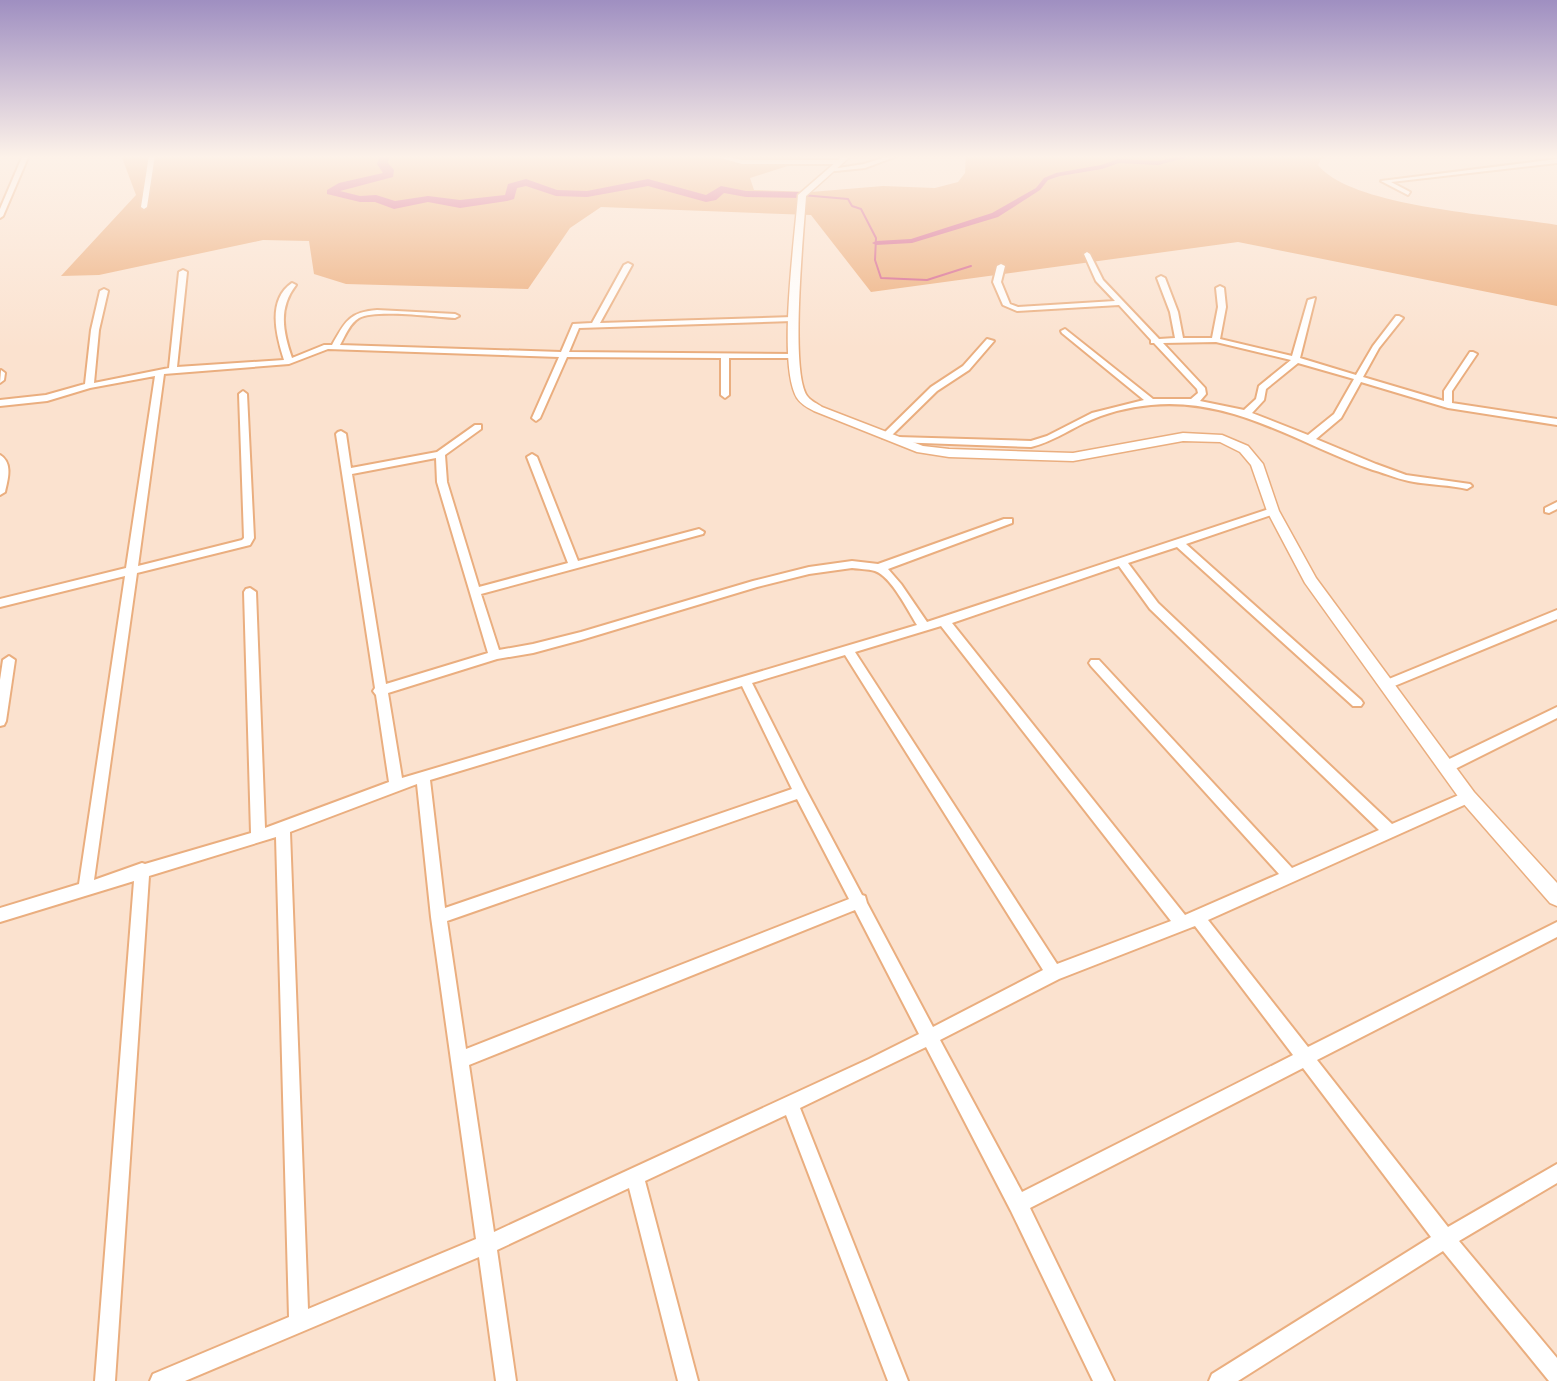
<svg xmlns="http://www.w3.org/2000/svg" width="1557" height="1381" font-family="'Archivo Narrow',sans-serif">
<rect width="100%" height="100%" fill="#fbe2cf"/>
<!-- green -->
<path fill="#ecab78" d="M 121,155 L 805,155 L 800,162 L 750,178 L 754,190 L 811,192 L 883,186 L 935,188 L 958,182 L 965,173 L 966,155 L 1333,155 L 1321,159 L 1318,165 C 1352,208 1502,215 1557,225 L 1557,306 L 1238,242 L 871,292 L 811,215 L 601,207 L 570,228 L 528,289 L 346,284 L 314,274 L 309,241 L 263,240 L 99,275 L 61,276 L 136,195 Z"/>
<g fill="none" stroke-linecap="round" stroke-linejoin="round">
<!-- stream -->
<path stroke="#d25887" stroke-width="2" d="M 802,195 L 848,199 L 852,206 L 861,209 L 876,238 L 875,260 L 881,278 L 927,280 L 971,266"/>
<!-- canal -->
<path fill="#d25887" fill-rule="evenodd" d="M 1186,155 L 1196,155 L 1158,165 L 1119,163 L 1102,169 L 1060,176 L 1048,180 L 1040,190 L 998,217 L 912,243 L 876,245 L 872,243 L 876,241 L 911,239 L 992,213 L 1036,188 L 1044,178 L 1056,173 L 1101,165 L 1118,159 L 1158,161 Z"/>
<!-- river -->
<path fill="#d25887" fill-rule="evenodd" d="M 380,155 L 390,155 L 388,163 L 394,170 L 393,177 L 340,191 L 360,196 L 376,195 L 395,201 L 428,196 L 460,200 L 505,195 L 508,184 L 526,179 L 557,190 L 587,191 L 648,179 L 706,195 L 721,186 L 746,191 L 802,192 L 808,195 L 802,198 L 746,197 L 724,193 L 716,200 L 706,202 L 648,186 L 587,197 L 556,196 L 526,186 L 517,188 L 514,199 L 507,201 L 460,208 L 428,202 L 394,209 L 375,202 L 360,202 L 327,194 L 327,190 L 339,183 L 383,173 L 377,164 Z"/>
<!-- street casing -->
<g stroke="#eaae7f" stroke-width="4">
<g id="street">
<path d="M 23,155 L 29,155 L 3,216 L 0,218 L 0,209 Z"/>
<path d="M 149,155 L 155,155 L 147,207 L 144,209 L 141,207 Z"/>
<path d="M 710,155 L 719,155 L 742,160 L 839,160 L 842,162 L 839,164 L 742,164 Z"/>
<path d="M 892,155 L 900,155 L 865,168 L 835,171 L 832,169 L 864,164 Z"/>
<path d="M 1557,159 L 1557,163 L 1391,182 L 1410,192 L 1408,195 L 1381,181 Z"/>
<path d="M 1087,252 L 1090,254 L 1103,280 L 1159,339 L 1175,338 L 1170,312 L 1157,278 L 1161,276 L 1165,278 L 1178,312 L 1183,338 L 1212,338 L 1218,307 L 1216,288 L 1220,286 L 1224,288 L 1226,307 L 1220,339 L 1292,356 L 1308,300 L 1315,298 L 1300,358 L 1356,375 L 1373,346 L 1396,316 L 1399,316 L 1403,318 L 1379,348 L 1363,377 L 1444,401 L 1444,391 L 1470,352 L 1473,352 L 1477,354 L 1452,391 L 1452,403 L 1557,419 L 1557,425 L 1448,408 L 1361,382 L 1341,418 L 1316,439 L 1376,464 L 1406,475 L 1470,484 L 1472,486 L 1467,489 C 1450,485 1432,485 1414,482 C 1400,480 1387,474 1373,470 C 1299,444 1233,397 1151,405 C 1128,407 1105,413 1084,423 C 1066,432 1051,442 1031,447 L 894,442 L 894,438 L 897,437 L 1031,441 L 1047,436 L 1092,413 L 1144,400 L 1062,333 L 1061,331 L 1065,329 L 1153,399 L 1191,399 L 1198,393 L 1197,389 L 1154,343 L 1151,343 L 1151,340 L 1119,305 L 1017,311 L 1003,305 L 993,282 L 997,266 L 1001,264 L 1005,266 L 1001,282 L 1010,304 L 1018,307 L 1115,301 L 1096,281 L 1084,254 ZM 1216,342 L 1291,360 L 1259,386 L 1256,399 L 1244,410 L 1200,401 L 1206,394 L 1205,388 L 1163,343 ZM 1298,363 L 1354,379 L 1334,414 L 1308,435 L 1252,413 L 1264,400 L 1266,389 Z"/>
<path d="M 628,263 L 632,265 L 600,323 L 793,317 L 797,319 L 793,321 L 579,328 L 569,352 L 794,354 L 798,356 L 794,358 L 729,358 L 729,395 L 725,398 L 721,395 L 721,358 L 567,357 L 540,418 L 536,421 L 532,418 L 559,357 L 328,349 L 289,364 L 164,374 L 138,566 L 242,540 L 244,538 L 239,394 L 243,391 L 247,394 L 254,538 L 250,545 L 137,573 L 94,880 L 142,863 L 145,864 L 251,833 L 244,592 L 246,589 L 250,588 L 256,592 L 265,828 L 389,782 L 376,695 L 373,691 L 375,688 L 336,434 L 338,432 L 341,431 L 346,434 L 351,468 L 437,452 L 475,425 L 481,425 L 481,429 L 445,455 L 447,482 L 479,587 L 568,563 L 527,457 L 532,454 L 537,457 L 578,561 L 699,529 L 704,532 L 703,534 L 481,594 L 499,650 L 533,644 L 581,632 L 753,581 L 809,567 L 852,561 L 878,564 L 1004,519 L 1012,519 L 1012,523 L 888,569 L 901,584 L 927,622 L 1269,509 L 1277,509 L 1277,513 L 1186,544 L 1361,700 L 1363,703 L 1361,706 L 1353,706 L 1177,547 L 1128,563 L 1158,603 L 1392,824 L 1468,791 L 1473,793 L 1475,797 L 1473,801 L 1208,920 L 1308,1047 L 1557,922 L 1557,937 L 1317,1060 L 1448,1227 L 1557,1164 L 1557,1183 L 1459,1241 L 1557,1358 L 1557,1381 L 1549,1381 L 1443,1251 L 1238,1381 L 1209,1381 L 1212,1374 L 1431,1237 L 1303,1068 L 1030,1208 L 1114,1381 L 1093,1381 L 1011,1211 L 926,1047 L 800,1108 L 908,1381 L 888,1381 L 786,1115 L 645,1181 L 698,1381 L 678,1381 L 629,1188 L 497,1250 L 516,1381 L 496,1381 L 479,1257 L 185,1381 L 150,1381 L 153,1374 L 289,1317 L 276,837 L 149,876 L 115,1381 L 95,1381 L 134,881 L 0,922 L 0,908 L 79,884 L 125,576 L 0,607 L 0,599 L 126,568 L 155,376 L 90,388 L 47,401 L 0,406 L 0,400 L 46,395 L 85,384 L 91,330 L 100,291 L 104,289 L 108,291 L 99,330 L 94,383 L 169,368 L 179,272 L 183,270 L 187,272 L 177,367 L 284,360 C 276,335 267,300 292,283 L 296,285 C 278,308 283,332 292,358 L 324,345 L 332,345 C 345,322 349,312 377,310 L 455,314 L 459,316 L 455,318 C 435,317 375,309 359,318 C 350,323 345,336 340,345 L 561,352 L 573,324 L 592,323 L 624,265 ZM 436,458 L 437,482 L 488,653 L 386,684 L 352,474 ZM 1119,566 L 1150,609 L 1379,830 L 1292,868 L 1099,660 L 1091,660 L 1089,663 L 1091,666 L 1279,874 L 1185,915 L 952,623 ZM 852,568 C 859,569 868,569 875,571 C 891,576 908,611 917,625 L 402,778 L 388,693 L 497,659 L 533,653 L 581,640 L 757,587 L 809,574 ZM 941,626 L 1171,921 L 1057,964 L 855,652 ZM 845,655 L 1043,970 L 933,1027 L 867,903 L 865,896 L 862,895 L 805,788 L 752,683 ZM 742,686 L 792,789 L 445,908 L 430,780 ZM 417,784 L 431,917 L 476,1239 L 308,1309 L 290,832 ZM 797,799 L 849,899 L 466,1049 L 447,921 ZM 855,910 L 919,1034 L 869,1059 L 494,1232 L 469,1065 ZM 1195,926 L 1293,1055 L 1022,1192 L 940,1040 L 1059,979 Z"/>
<path d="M 987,339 L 994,341 L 969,370 L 937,391 L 889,438 L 883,438 L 883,434 L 931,387 L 963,366 Z"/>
<path d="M 1,370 L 5,373 L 4,380 L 0,383 Z"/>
<path d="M 0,455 C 13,463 8,479 5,492 L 0,495 Z"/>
<path d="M 1557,502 L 1557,509 L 1549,513 L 1545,512 L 1545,508 Z"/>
<path d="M 1557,610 L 1557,619 L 1392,687 L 1388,689 L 1382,684 L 1384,681 Z"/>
<path d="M 9,656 L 15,660 L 6,721 L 4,725 L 0,726 L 0,680 L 3,660 Z"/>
<path d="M 1557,707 L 1557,718 L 1451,771 L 1446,772 L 1441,771 L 1439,767 L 1441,763 Z"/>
</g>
</g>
<!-- secondary casing -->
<g stroke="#eaae7f" stroke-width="3">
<path id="secondary" d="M 844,155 L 852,155 L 806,196 C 804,230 789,375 808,397 C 811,401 818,404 822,407 L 923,446 L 949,449 L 1073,453 L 1183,433 L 1222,435 L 1248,446 L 1263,464 L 1279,511 L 1316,578 L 1474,792 L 1557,883 L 1557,906 L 1550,903 L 1462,802 L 1305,583 L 1267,511 L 1251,465 L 1240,452 L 1220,442 L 1183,441 L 1073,461 L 949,457 L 917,452 L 814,411 C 808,408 801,404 797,398 C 777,365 795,238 798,195 Z"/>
</g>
<!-- street -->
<use href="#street" fill="#fff" fill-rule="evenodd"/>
<!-- secondary -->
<use href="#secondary" fill="#fff" fill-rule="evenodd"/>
</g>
<!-- sky -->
<linearGradient id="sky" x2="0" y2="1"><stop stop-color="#9f8fc1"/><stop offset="0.45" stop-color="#fdf2e9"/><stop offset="1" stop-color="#fdf2e9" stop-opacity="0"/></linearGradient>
<rect width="1557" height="348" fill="url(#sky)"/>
</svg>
